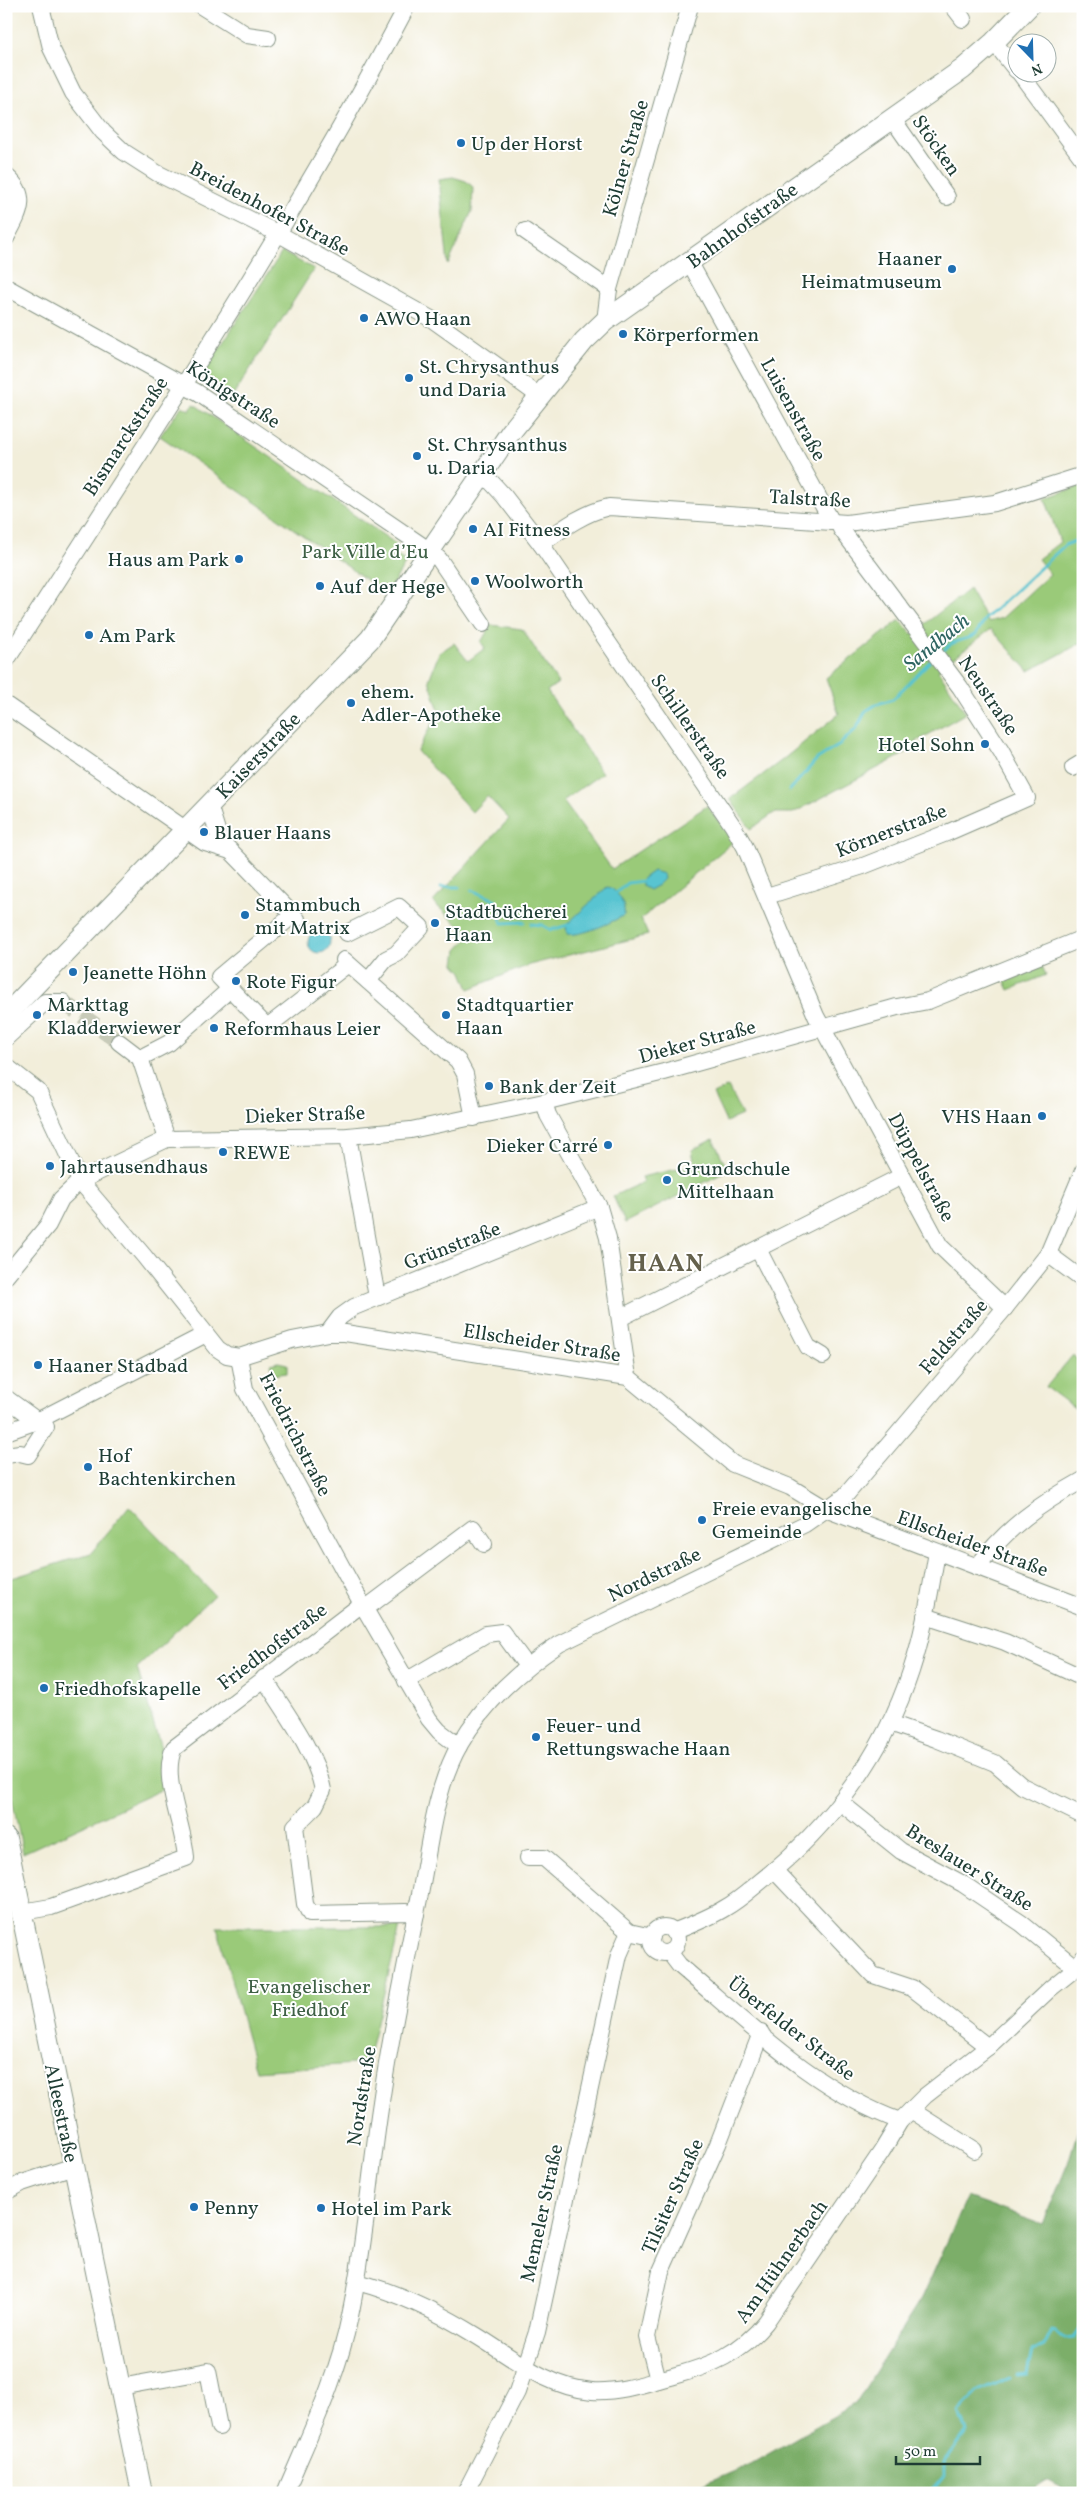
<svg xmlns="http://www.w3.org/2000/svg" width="1089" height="2499" font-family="Vollkorn,serif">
<rect width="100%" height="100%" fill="#fff"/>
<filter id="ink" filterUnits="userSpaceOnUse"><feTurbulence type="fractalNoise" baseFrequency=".02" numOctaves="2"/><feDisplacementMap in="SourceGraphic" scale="10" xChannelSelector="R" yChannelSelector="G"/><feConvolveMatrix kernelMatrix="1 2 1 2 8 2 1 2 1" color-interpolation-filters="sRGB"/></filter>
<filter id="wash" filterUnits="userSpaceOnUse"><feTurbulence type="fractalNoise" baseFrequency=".0096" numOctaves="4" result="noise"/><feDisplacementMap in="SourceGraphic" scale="20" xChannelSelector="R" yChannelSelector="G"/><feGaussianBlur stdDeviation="1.12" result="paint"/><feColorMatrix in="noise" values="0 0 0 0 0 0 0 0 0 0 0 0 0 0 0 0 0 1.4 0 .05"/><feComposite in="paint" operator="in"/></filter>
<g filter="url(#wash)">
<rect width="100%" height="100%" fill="#f2eeda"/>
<!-- green -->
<g fill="#9aca79" stroke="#5c8456">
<path d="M 453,177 L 466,181 L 473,187 L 472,211 L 448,265 L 439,179 Z"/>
<path d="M 282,252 L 314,269 L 231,399 L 207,381 L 205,370 Z"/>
<path d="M 194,404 L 399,546 L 394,553 L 406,562 L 387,594 L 160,436 L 182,406 L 189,410 Z"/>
<path d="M 1083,485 L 1083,642 L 1029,671 L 991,629 L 938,670 L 966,713 L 905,748 L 906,753 L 793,813 L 774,813 L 751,829 L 730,799 L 781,761 L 839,714 L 826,678 L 900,620 L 912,634 L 969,589 L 988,622 L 1002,618 L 1050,574 L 1038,559 L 1060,542 L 1045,498 Z"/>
<path d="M 491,625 L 522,629 L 558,683 L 547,691 L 602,773 L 563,801 L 612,869 L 707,806 L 734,841 L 641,919 L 648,935 L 529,965 L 469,989 L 462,972 L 455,964 L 457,950 L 470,936 L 433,902 L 509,819 L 487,796 L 472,812 L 417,751 L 439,711 L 429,680 L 439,653 L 454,643 L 468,661 L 485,648 L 481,642 Z"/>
<path d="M 1042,966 L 1046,975 L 1009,990 L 1005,981 Z"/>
<path d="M 728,1087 L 742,1115 L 726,1122 L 713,1094 Z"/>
<path d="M 713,1139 L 727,1168 L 725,1172 L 625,1223 L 613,1196 L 643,1182 L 641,1177 L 695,1165 L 692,1150 Z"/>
<path d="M 1073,1355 L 1083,1366 L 1083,1414 L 1046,1387 Z"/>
<path d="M 278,1362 L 287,1364 L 287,1373 L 273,1375 L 270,1364 Z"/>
<path d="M 129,1506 L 214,1595 L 137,1668 L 161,1748 L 165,1788 L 23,1853 L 6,1769 L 6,1580 L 91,1553 Z"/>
<path d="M 217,1927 L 400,1927 L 367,2063 L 256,2071 Z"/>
</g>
<!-- forest -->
<path fill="#7bae69" stroke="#4d764e" d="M 1083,2113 L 1083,2493 L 1072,2493 L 1047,2480 L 1027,2493 L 684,2493 L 749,2465 L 855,2404 L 922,2298 L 967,2197 L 1043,2224 L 1068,2163 Z"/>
<!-- water -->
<g fill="#58c4d1" stroke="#3c8082">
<path d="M 653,871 L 663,874 L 664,879 L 658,885 L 649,890 L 642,886 L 642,879 Z"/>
<path d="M 607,887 C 617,888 626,905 624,915 C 613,922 580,937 567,934 L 566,925 Z"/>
<circle cx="319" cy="942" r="11"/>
</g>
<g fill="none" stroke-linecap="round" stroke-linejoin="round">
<!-- stream -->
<g stroke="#58c4d1" stroke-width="3">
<path d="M 940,654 C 944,650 948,645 953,643 C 974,634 972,643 985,619 L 1065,545 L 1083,538"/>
<path d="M 790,790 L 817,759 L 838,746 L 856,729 L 866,711 L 877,704 L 893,699 L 933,658"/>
<path d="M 441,887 L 459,887"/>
<path d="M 472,890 L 495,900 L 502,923 L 524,922"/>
<path d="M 615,894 L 627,883 L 643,881"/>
<path d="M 531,924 L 542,925 L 551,930 L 568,925"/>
<path d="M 1017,2375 L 1027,2374 L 1032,2351 L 1044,2346 L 1052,2330 L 1065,2338 L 1074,2337 L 1083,2325"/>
<path d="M 930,2493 L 944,2476 L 944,2463 L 967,2431 L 959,2412 L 978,2392 L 1009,2378"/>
</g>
</g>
</g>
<g filter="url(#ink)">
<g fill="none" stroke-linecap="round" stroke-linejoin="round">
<!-- minor-tunnel -->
<path stroke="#c8cbb9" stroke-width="16" stroke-dasharray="16 8" stroke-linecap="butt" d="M 63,1002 L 119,1042"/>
<!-- minor casing -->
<g stroke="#889687" stroke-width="18">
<g id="minor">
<path d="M 41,6 L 51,48 L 73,93 L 103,132 L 124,152 L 157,173 L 279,234 L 433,320 L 538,395"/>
<path d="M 201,6 L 247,35 L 268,38"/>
<path d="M 953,6 L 963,19"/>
<path d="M 994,42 L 1016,70"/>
<path d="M 1019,72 L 1083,159"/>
<path d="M 892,118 L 947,197"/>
<path d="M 6,176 C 31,197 18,215 6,238"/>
<path d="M 525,231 L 609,289"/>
<path d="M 690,263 L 832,522"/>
<path d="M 6,287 L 198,393 L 430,551 L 439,559 L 483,624"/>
<path d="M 605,321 L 609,289 L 690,6"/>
<path d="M 482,472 L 504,496 L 541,544 L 733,826 L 745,847 L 816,1016 L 940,1246 L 1005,1308"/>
<path d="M 541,544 C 562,529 583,513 609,507 L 847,523 L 995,503 L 1083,475"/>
<path d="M 6,661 C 144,446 288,233 407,6"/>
<path d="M 6,705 L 205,843 L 230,851"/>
<path d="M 1073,768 L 1083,762"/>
<path d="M 209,805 L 220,840 L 297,919"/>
<path d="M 767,896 L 863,866 L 949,832 L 1027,798 L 1001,751 L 960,687 L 841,529 L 839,523"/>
<path d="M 293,915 L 219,977 L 267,1027 L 348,964"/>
<path d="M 347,933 L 399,907 L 421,927 L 396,954 L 386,959 L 368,981"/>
<path d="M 344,960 L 458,1061 L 465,1074 L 474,1118"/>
<path d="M 6,1038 L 45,1002 L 63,1002"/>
<path d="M 119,1042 L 140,1058"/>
<path d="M 6,1066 L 38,1091 L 80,1181 L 144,1256 L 218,1349 L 227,1355 L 239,1357 L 292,1340 L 328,1333 L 345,1333 L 628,1377 L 733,1464 L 790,1487 L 828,1510 L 1083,1607"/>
<path d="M 544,1102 L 548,1115 L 599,1207 L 608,1238 L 628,1377"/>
<path d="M 348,1136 L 377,1297"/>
<path d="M 167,1139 L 140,1058 L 169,1043 L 230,989"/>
<path d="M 758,1249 L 808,1347 L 823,1356"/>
<path d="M 1048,1254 L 1083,1280"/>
<path d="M 6,1276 L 48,1225 L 61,1199 L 80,1181 L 167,1139 L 348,1136 L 411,1130 L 544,1102 L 664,1072 L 897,1007 L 928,1001 L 1083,938"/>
<path d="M 620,1318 L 902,1176"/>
<path d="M 328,1333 L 340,1317 L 354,1307 L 599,1207"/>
<path d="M 239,1357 L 245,1389 L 362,1604 L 429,1719 L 439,1731 L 459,1746"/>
<path d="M 6,1398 L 46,1427 L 28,1455 L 20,1453 L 6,1455"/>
<path d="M 6,1432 L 37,1421 L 206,1334"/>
<path d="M 977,1567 C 1007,1527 1040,1504 1083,1480"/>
<path d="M 365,1609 L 473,1528 L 484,1544"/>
<path d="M 925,1616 L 1005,1642 L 1083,1678"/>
<path d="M 264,1678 C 285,1712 315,1750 323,1790 L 315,1806 L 295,1826 L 305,1904 L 310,1914 L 406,1912 L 416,1914"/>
<path d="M 406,1681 L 486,1634 L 502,1632 L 527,1666"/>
<path d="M 890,1723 L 936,1739 L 995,1763 L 1022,1786 L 1083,1816"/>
<path d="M 840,1802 L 901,1851 L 963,1884 L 1021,1923 L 1076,1968"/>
<path d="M 528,1858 L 544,1858 L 629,1932 L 652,1937"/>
<path d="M 774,1870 L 873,1975 L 912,1988 L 988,2047"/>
<path d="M 22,1912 L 51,1907 L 186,1858 C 184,1824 160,1778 174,1748 L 362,1604"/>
<circle cx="664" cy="1940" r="13"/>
<path d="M 673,1932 C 691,1925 709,1918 725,1908 C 738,1901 750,1890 761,1881 C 830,1826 884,1754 911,1671 C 924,1632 930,1592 937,1552"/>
<path d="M 669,1952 L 679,1965 C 748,2023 814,2090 900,2121"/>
<path d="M 911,2110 L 974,2150"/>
<path d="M 6,2192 L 22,2183 L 74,2166"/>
<path d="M 357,2282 C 399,2293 440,2313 477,2336 C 513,2358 547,2387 592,2391 C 619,2393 647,2383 673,2376 C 711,2366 741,2353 766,2322 L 882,2151 L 900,2121 L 925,2096 L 988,2047 L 1051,1988 L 1076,1968 L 1083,1958"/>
<path d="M 658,2380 L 647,2337 L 661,2271 L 718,2144 L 761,2033"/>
<path d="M 120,2387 L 208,2371 L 219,2427"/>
<path d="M 285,2493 C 309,2436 338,2377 350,2316 C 365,2246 370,2173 381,2102 C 391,2032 406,1963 420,1894 C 430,1844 434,1790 460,1744 C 485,1701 519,1671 559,1644 L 805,1524 L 845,1496 L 1005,1308 L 1048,1254 L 1083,1171"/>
<path d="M 465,2493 L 517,2392 L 537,2332 L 619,1955 L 629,1932"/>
</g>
</g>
<!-- major casing -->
<g stroke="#889687" stroke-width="22">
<g id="major">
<path d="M 6,1015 L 370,639 L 510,433 L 584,341 L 605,321 L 963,69 L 994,42 L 1029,6"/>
<path d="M 6,1838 L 142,2493"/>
</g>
</g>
<!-- minor -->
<use href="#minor" stroke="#fff" stroke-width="16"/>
<!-- major -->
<use href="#major" stroke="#fff" stroke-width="20"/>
</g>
</g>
<!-- markers -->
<g fill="#1f6fb2" stroke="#fff" stroke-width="2">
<circle cx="461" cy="143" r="5"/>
<circle cx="952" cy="269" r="5"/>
<circle cx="364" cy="318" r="5"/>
<circle cx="623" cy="334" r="5"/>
<circle cx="409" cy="378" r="5"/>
<circle cx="417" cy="456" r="5"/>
<circle cx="473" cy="529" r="5"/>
<circle cx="239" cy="559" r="5"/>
<circle cx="475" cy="581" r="5"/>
<circle cx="320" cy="586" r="5"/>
<circle cx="89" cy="635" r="5"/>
<circle cx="351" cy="703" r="5"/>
<circle cx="985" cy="744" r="5"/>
<circle cx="204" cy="832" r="5"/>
<circle cx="245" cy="915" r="5"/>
<circle cx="435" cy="923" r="5"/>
<circle cx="73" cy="972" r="5"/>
<circle cx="236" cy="981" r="5"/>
<circle cx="37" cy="1015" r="5"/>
<circle cx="446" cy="1015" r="5"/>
<circle cx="214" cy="1028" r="5"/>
<circle cx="489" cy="1086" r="5"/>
<circle cx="1042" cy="1116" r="5"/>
<circle cx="608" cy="1145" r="5"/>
<circle cx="223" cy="1152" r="5"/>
<circle cx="50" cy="1166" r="5"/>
<circle cx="667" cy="1180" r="5"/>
<circle cx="38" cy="1365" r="5"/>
<circle cx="88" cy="1467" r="5"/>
<circle cx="702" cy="1520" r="5"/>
<circle cx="44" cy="1688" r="5"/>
<circle cx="536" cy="1737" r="5"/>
<circle cx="194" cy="2207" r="5"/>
<circle cx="321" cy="2208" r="5"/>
</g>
<g text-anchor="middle" stroke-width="4" stroke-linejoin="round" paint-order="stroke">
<!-- poi labels -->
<g font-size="20" fill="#1f3d34" stroke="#fff" text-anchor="start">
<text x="471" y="150">Up der Horst</text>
<text x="942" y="265" text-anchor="end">Haaner<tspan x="942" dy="23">Heimatmuseum</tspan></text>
<text x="374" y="325">AWO Haan</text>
<text x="633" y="341">Körperformen</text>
<text x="419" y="373">St. Chrysanthus<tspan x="419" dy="23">und Daria</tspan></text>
<text x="427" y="451">St. Chrysanthus<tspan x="427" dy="23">u. Daria</tspan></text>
<text x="483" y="536">AI Fitness</text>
<text x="229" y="566" text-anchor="end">Haus am Park</text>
<text x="485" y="588">Woolworth</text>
<text x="330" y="593">Auf der Hege</text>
<text x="99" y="642">Am Park</text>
<text x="361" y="698">ehem.<tspan x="361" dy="23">Adler-Apotheke</tspan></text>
<text x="975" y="751" text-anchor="end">Hotel Sohn</text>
<text x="214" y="839">Blauer Haans</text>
<text x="255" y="911">Stammbuch<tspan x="255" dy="23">mit Matrix</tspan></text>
<text x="445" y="918">Stadtbücherei<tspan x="445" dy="23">Haan</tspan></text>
<text x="83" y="979">Jeanette Höhn</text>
<text x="246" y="988">Rote Figur</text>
<text x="47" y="1011">Markttag<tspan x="47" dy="23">Kladderwiewer</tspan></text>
<text x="456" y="1011">Stadtquartier<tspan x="456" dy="23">Haan</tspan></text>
<text x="224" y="1035">Reformhaus Leier</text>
<text x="499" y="1093">Bank der Zeit</text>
<text x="1032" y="1123" text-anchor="end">VHS Haan</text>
<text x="598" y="1152" text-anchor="end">Dieker Carré</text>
<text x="233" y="1159">REWE</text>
<text x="60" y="1173">Jahrtausendhaus</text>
<text x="677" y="1175">Grundschule<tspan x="677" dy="23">Mittelhaan</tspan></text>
<text x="48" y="1372">Haaner Stadbad</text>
<text x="98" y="1462">Hof<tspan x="98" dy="23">Bachtenkirchen</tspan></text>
<text x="712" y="1515">Freie evangelische<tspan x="712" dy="23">Gemeinde</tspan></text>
<text x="54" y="1695">Friedhofskapelle</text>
<text x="546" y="1732">Feuer- und<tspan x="546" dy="23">Rettungswache Haan</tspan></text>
<text x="204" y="2214">Penny</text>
<text x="331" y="2215">Hotel im Park</text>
</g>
<!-- street labels -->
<g font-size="20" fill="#1f3d34" stroke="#fff">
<text transform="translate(937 145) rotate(55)" y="7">Stöcken</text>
<text transform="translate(625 158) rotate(-74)" y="7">Kölner Straße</text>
<text transform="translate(270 208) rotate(28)" y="7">Breidenhofer Straße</text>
<text transform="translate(742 225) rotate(-36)" y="7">Bahnhofstraße</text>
<text transform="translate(234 394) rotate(33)" y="7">Königstraße</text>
<text transform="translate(794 409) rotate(61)" y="7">Luisenstraße</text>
<text transform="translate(125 436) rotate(-57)" y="7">Bismarckstraße</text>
<text transform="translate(810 498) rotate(3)" y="7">Talstraße</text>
<text transform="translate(989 695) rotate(56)" y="7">Neustraße</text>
<text transform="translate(691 726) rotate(55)" y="7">Schillerstraße</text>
<text transform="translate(258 755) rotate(-46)" y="7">Kaiserstraße</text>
<text transform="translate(891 830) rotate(-21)" y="7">Körnerstraße</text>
<text transform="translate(697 1041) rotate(-15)" y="7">Dieker Straße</text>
<text transform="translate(305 1114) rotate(-2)" y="7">Dieker Straße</text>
<text transform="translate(922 1167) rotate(62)" y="7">Düppelstraße</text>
<text transform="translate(452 1245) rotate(-21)" y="7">Grünstraße</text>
<text transform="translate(953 1336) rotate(-49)" y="7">Feldstraße</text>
<text transform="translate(542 1342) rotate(9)" y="7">Ellscheider Straße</text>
<text transform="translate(296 1434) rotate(63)" y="7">Friedrichstraße</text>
<text transform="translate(973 1543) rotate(20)" y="7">Ellscheider Straße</text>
<text transform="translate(654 1574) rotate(-26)" y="7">Nordstraße</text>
<text transform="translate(272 1646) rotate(-37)" y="7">Friedhofstraße</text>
<text transform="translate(970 1867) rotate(32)" y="7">Breslauer Straße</text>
<text transform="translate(792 2028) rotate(38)" y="7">Überfelder Straße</text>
<text transform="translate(361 2096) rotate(-81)" y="7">Nordstraße</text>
<text transform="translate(62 2113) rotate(78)" y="7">Alleestraße</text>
<text transform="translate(672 2196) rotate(-66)" y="7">Tilsiter Straße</text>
<text transform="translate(541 2213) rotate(-78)" y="7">Memeler Straße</text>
<text transform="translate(781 2261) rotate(-55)" y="7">Am Hühnerbach</text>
</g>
<!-- park labels -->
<g font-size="20" fill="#3e6045" stroke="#fff">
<text x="365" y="558">Park Ville d’Eu</text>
<text x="309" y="1993">Evangelischer<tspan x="309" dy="23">Friedhof</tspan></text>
</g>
<!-- water labels -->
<g font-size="21" font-style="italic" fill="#306663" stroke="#fff">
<text transform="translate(936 642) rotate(-39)" y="7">Sandbach</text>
</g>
<!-- district labels -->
<g font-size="25" font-weight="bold" letter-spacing="1" fill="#64614c" stroke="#fff">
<text x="666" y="1271">HAAN</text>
</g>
</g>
<!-- margin -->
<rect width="1089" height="2499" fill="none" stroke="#fff" stroke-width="25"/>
<!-- north arrow -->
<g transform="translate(1032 58) rotate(157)"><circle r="24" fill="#ffffff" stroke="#a5b1ae"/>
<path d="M0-4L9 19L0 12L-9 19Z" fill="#1f6fb2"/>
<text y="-8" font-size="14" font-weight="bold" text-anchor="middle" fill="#1f3d34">N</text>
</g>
<!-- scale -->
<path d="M896 2456v8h84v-8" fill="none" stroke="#1f3d34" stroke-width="2.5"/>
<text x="904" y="2456" font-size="15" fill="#1f3d34" stroke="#ffffff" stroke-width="4" paint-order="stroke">50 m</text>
</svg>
